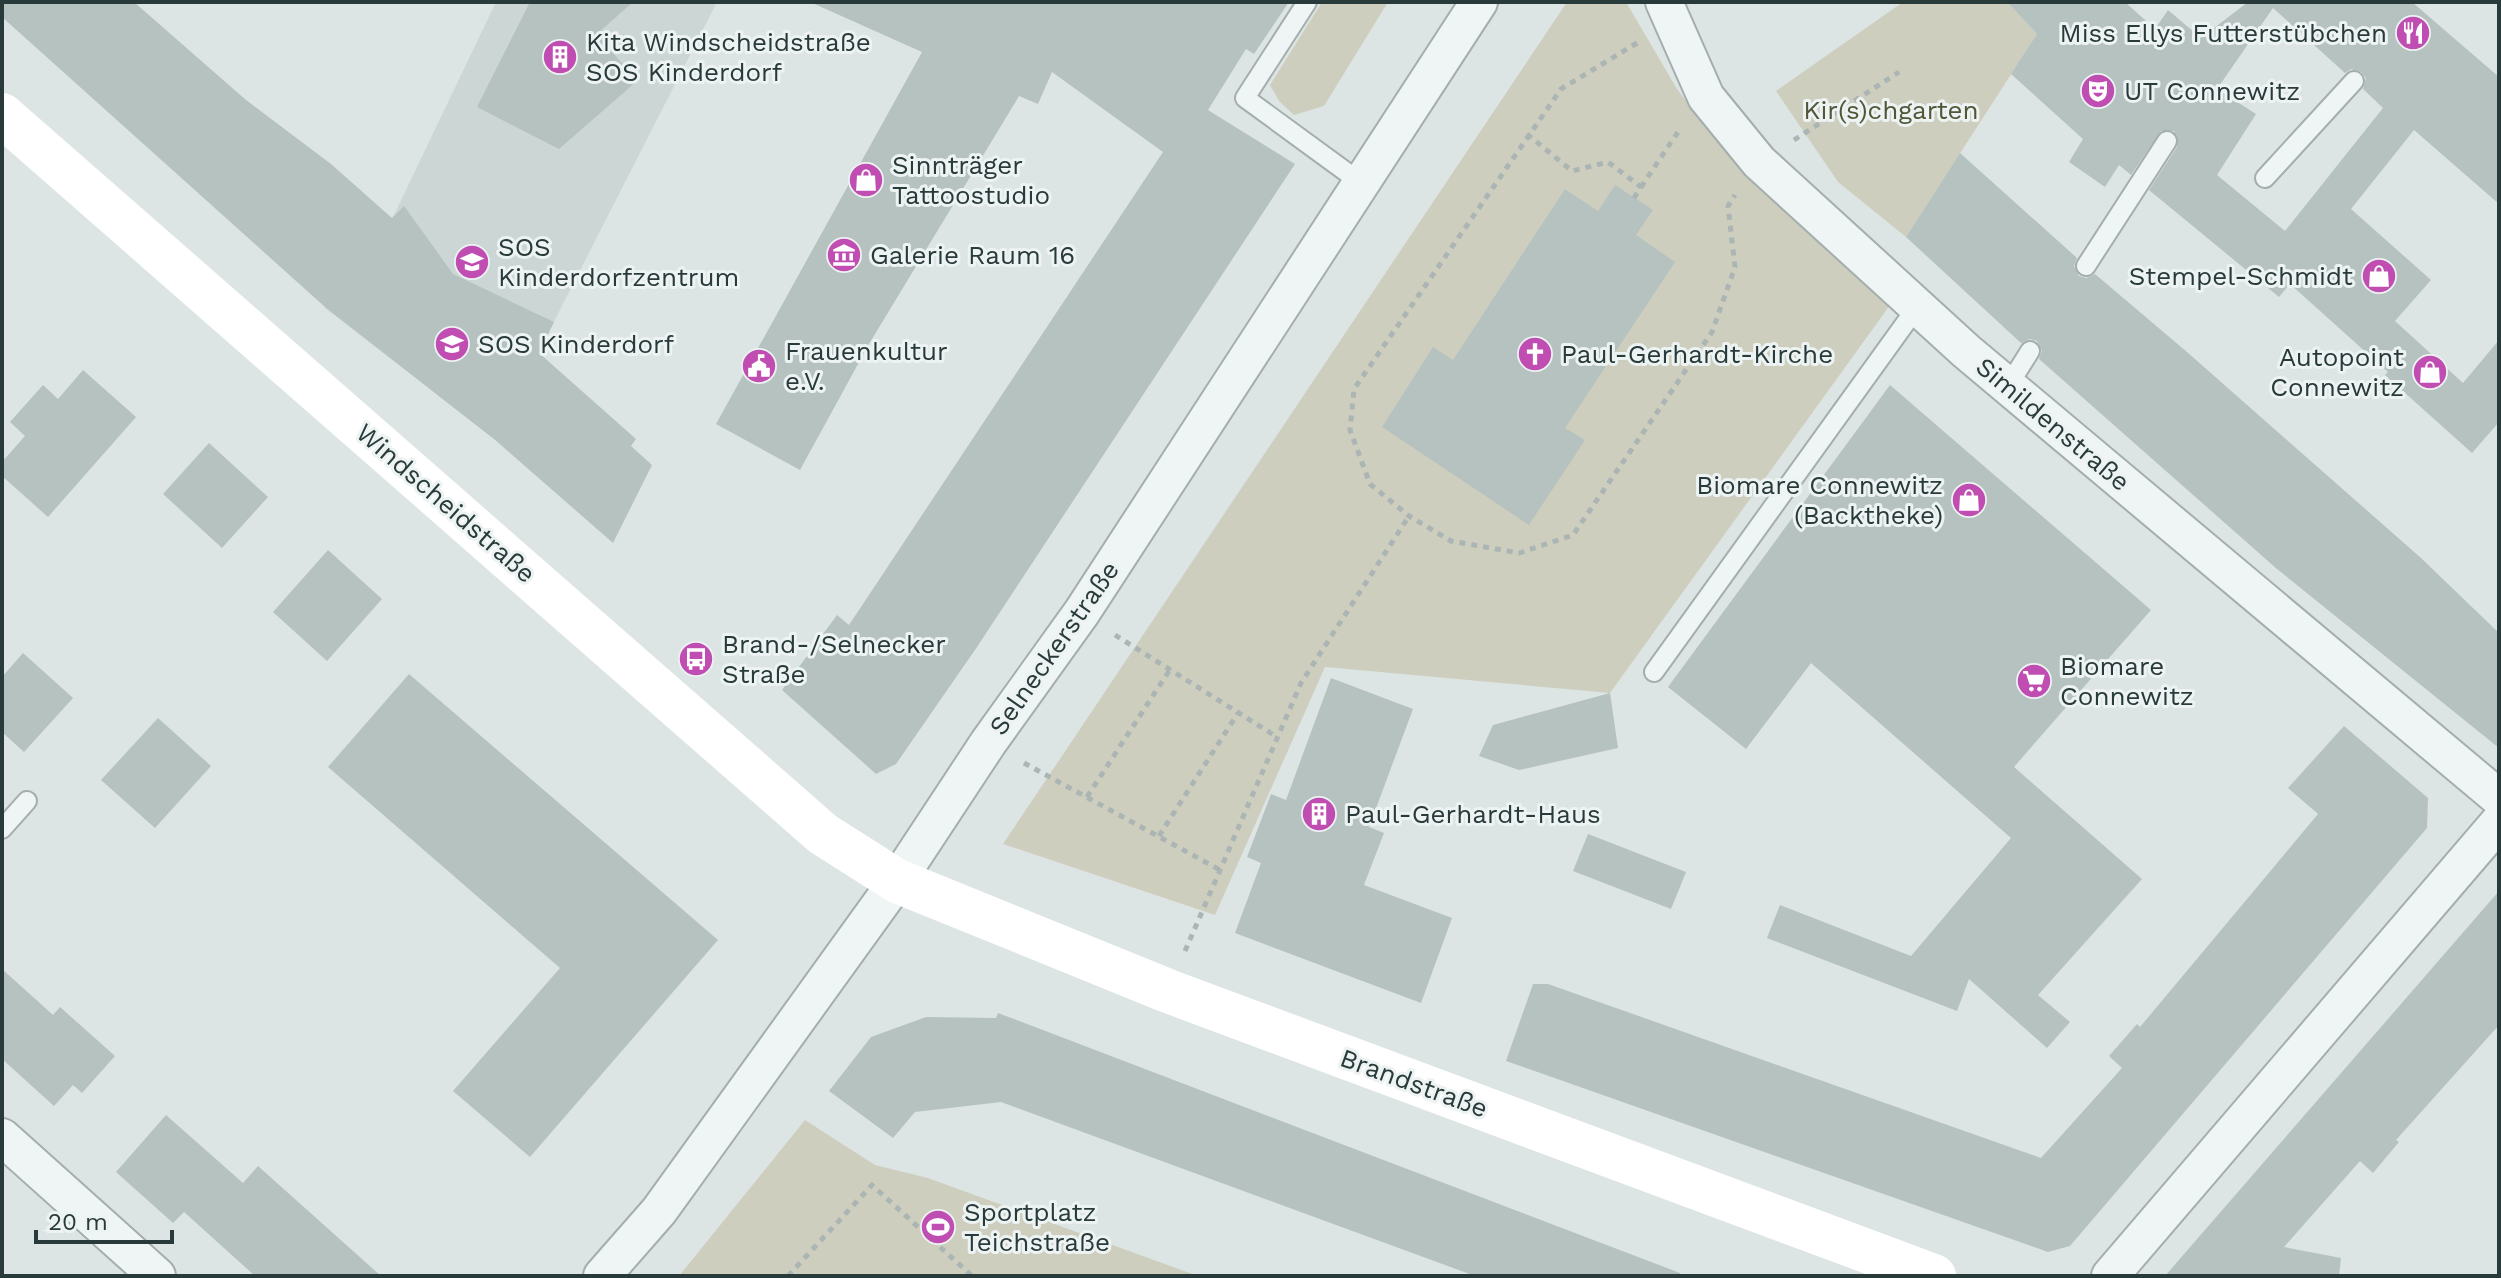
<svg xmlns="http://www.w3.org/2000/svg" width="2501" height="1278" font-family="'Work Sans',sans-serif">
<rect width="100%" height="100%" fill="#dde5e4"/>
<!-- built -->
<path fill="#cbd6d5" d="M 496,2 L 717,2 L 494,439 L 325,308 L 393,217 Z"/>
<!-- green -->
<g fill="#cecebf">
<path d="M 1322,2 L 1388,2 L 1324,106 L 1294,115 L 1279,101 L 1270,85 Z"/>
<path d="M 1567,2 L 1626,2 L 1677,89 L 1724,150 L 1893,301 L 1610,693 L 1325,667 L 1215,915 L 1003,844 Z"/>
<path d="M 1903,2 L 2007,2 L 2037,34 L 1906,237 L 1838,182 L 1776,91 Z"/>
<path d="M 805,1120 L 875,1165 L 928,1178 L 1198,1276 L 679,1276 Z"/>
</g>
<!-- building -->
<g fill="#b5c2c0" fill-rule="evenodd">
<path d="M 2,2 L 134,2 L 246,100 L 331,164 L 392,218 L 404,206 L 453,274 L 554,322 L 539,353 L 636,439 L 631,446 L 652,465 L 613,543 L 494,439 L 325,307 L 2,17 Z"/>
<path d="M 530,2 L 633,2 L 597,34 L 637,81 L 559,149 L 477,107 Z"/>
<path d="M 810,2 L 1289,2 L 1254,54 L 1246,49 L 1208,110 L 1295,164 L 977,647 L 896,764 L 876,774 L 782,690 L 837,615 L 849,625 L 1163,152 L 1052,72 L 1038,104 L 1019,96 L 869,344 L 800,470 L 716,424 L 922,52 Z"/>
<path d="M 2007,2 L 2125,2 L 2155,29 L 2168,10 L 2201,38 L 2248,2 L 2412,2 L 2499,77 L 2499,204 L 2414,130 L 2351,209 L 2431,280 L 2395,321 L 2463,383 L 2499,340 L 2499,422 L 2472,453 L 2385,375 L 2388,372 L 2290,284 L 2279,297 L 2149,190 L 2177,147 L 2174,131 L 2161,131 L 2131,175 L 2119,165 L 2105,187 L 2069,162 L 2083,139 L 2011,74 L 2037,34 ZM 2273,8 L 2345,73 L 2351,69 L 2361,72 L 2366,78 L 2363,89 L 2383,108 L 2285,231 L 2217,175 L 2256,114 L 2217,89 Z"/>
<path d="M 1960,153 L 2077,258 L 2074,266 L 2079,276 L 2086,278 L 2095,274 L 2187,352 L 2421,558 L 2499,633 L 2499,748 L 2277,569 L 2039,359 L 2042,351 L 2037,341 L 2030,339 L 2021,343 L 1906,237 Z"/>
<path d="M 1615,185 L 1653,210 L 1636,235 L 1675,262 L 1565,428 L 1585,440 L 1529,525 L 1382,427 L 1433,347 L 1453,360 L 1565,189 L 1598,211 Z"/>
<path d="M 83,370 L 136,417 L 48,517 L 2,476 L 2,462 L 25,436 L 10,422 L 43,385 L 58,399 Z"/>
<path d="M 1890,385 L 2151,610 L 2014,767 L 2142,879 L 2038,995 L 2070,1022 L 2047,1048 L 1969,979 L 1957,1011 L 1767,938 L 1780,905 L 1911,956 L 2011,838 L 1811,663 L 1746,749 L 1668,687 Z"/>
<path d="M 209,443 L 268,497 L 222,548 L 163,494 Z"/>
<path d="M 328,550 L 382,599 L 327,661 L 273,612 Z"/>
<path d="M 23,653 L 73,698 L 24,752 L 2,732 L 2,677 Z"/>
<path d="M 409,674 L 718,940 L 530,1157 L 453,1091 L 560,968 L 328,767 Z"/>
<path d="M 1331,678 L 1413,709 L 1369,827 L 1384,833 L 1364,885 L 1452,918 L 1421,1003 L 1235,933 L 1261,863 L 1247,857 L 1271,794 L 1286,800 Z"/>
<path d="M 1610,693 L 1618,748 L 1519,770 L 1479,756 L 1493,725 Z"/>
<path d="M 158,718 L 211,766 L 155,828 L 101,780 Z"/>
<path d="M 2344,726 L 2428,798 L 2427,828 L 2070,1246 L 2048,1252 L 1506,1061 L 1533,984 L 1548,984 L 2041,1158 L 2122,1068 L 2109,1056 L 2137,1024 L 2140,1027 L 2318,814 L 2288,788 Z"/>
<path d="M 1588,834 L 1686,872 L 1671,909 L 1573,871 Z"/>
<path d="M 2499,891 L 2499,1025 L 2396,1140 L 2399,1142 L 2373,1173 L 2360,1161 L 2284,1247 L 2341,1258 L 2339,1276 L 2165,1276 Z"/>
<path d="M 2,969 L 53,1015 L 60,1007 L 115,1056 L 82,1093 L 73,1085 L 54,1106 L 2,1059 Z"/>
<path d="M 998,1013 L 1680,1273 L 1680,1276 L 1475,1276 L 1001,1102 L 915,1112 L 893,1138 L 829,1091 L 871,1037 L 926,1017 L 996,1018 Z"/>
<path d="M 166,1115 L 243,1183 L 258,1166 L 381,1276 L 255,1276 L 184,1212 L 173,1223 L 116,1172 Z"/>
</g>
<g fill="none" stroke-linecap="round" stroke-linejoin="round">
<!-- lane casing -->
<g stroke="#a3aead" stroke-width="22">
<g id="lane">
<path d="M 1307,2 L 1245,98 L 1360,182"/>
<path d="M 2265,178 L 2354,81"/>
<path d="M 2086,266 L 2167,141"/>
<path d="M 2008,386 L 2030,351"/>
<path d="M 1654,672 L 1917,307"/>
<path d="M 2,829 L 27,801"/>
</g>
</g>
<!-- street casing -->
<g stroke="#a3aead" stroke-width="40">
<g id="street">
<path d="M 1664,2 L 1706,97 L 1759,162 L 1966,351 L 2499,798"/>
<path d="M 2,1137 L 157,1276"/>
<path d="M 602,1276 L 659,1211 L 897,881 L 988,743 L 1082,612 L 1479,2"/>
<path d="M 2110,1276 L 2499,822"/>
</g>
</g>
<!-- path -->
<g stroke="#abb5b4" stroke-width="5" stroke-dasharray="6 6" stroke-linecap="butt">
<path d="M 1637,43 L 1561,89 L 1354,389 L 1350,430 L 1370,484 L 1409,516 L 1451,541 L 1519,553 L 1573,535 L 1712,332 L 1735,267 L 1728,206 L 1735,195"/>
<path d="M 1527,134 L 1572,171 L 1608,162 L 1641,187 L 1634,198"/>
<path d="M 1794,140 L 1899,72"/>
<path d="M 1641,187 L 1680,129"/>
<path d="M 1115,635 L 1277,737"/>
<path d="M 1024,763 L 1220,870"/>
<path d="M 1087,797 L 1169,671"/>
<path d="M 1159,836 L 1238,713"/>
<path d="M 1185,951 L 1301,683 L 1409,516"/>
<path d="M 788,1276 L 872,1185 L 972,1276"/>
</g>
<!-- lane -->
<use href="#lane" stroke="#eff4f4" stroke-width="18"/>
<!-- street -->
<use href="#street" stroke="#eff4f4" stroke-width="36"/>
<!-- secondary -->
<path stroke="#fff" stroke-width="44" d="M 2,115 L 823,834 L 897,881 L 1168,991 L 1934,1276"/>
</g>
<!-- icons -->
<defs>
<g id="restaurant-disc" transform="scale(1.8)"><circle r="9.5" fill="#c04db1" stroke="#ecf3f2"/><path d="M-5-6h1v4h1v-4h1v4h1v-4h1v5L-1.5 .5V6h-2V.5L-5-1ZM5-6V6H3V1.5H1.5Q1.5-4 5-6Z" fill="#fff"/></g>
<g id="building-disc" transform="scale(1.8)"><circle r="9.5" fill="#c04db1" stroke="#ecf3f2"/><path d="M-4-6H4V6H1V3H-1V6H-4ZM-2.5-4.3h1.7v1.8h-1.7ZM.8-4.3h1.7v1.8H.8ZM-2.5-1h1.7V.8h-1.7ZM.8-1h1.7V.8H.8Z" fill="#fff"/></g>
<g id="theatre-disc" transform="scale(1.8)"><circle r="9.5" fill="#c04db1" stroke="#ecf3f2"/><path d="M-5-5.5Q0-4 5-5.5V0Q5 5 0 6Q-5 5-5 0ZM-3.3-2.5H-1v1.5H-3.3ZM1-2.5H3.3v1.5H1ZM-2.8 1Q0 5.5 2.8 1Z" fill="#fff"/></g>
<g id="shop-disc" transform="scale(1.8)"><circle r="9.5" fill="#c04db1" stroke="#ecf3f2"/><path d="M-5-2.5h2.3a2.7 3.5 0 0 1 5.4 0H5L5.5 6h-11ZM-1.5-2.5h3a1.5 2.3 0 0 0-3 0Z" fill="#fff"/></g>
<g id="museum-disc" transform="scale(1.8)"><circle r="9.5" fill="#c04db1" stroke="#ecf3f2"/><path d="M0-6L6-3V-2H-6V-3ZM-5-1h2V3h-2ZM-1-1h2V3h-2ZM3-1h2V3H3ZM-6 4H6V6H-6Z" fill="#fff"/></g>
<g id="school-disc" transform="scale(1.8)"><circle r="9.5" fill="#c04db1" stroke="#ecf3f2"/><path d="M0-5L7-2L0 1L-7-2ZM-4 1L0 2.5L4 1V4Q0 6-4 4Z" fill="#fff"/></g>
<g id="church-disc" transform="scale(1.8)"><circle r="9.5" fill="#c04db1" stroke="#ecf3f2"/><path d="M-1.2-6h2.4v3.5h3.3v2.4h-3.3V6h-2.4V-.1h-3.3v-2.4h3.3Z" fill="#fff"/></g>
<g id="civic-disc" transform="scale(1.8)"><circle r="9.5" fill="#c04db1" stroke="#ecf3f2"/><path d="M-.6-6.5H3V-4.5H.6V-3L4-1V1h2V6H-6V1h2V-1L-.6-3ZM-1.2 2.5V6h2.4V2.5Z" fill="#fff"/></g>
<g id="bus-disc" transform="scale(1.8)"><circle r="9.5" fill="#c04db1" stroke="#ecf3f2"/><path d="M-5-6H5V4H4V6H2V4H-2V6H-4V4H-5ZM-3.5-4V0h7V-4ZM-3.5 1.2v1.5H-2V1.2ZM2 1.2v1.5H3.5V1.2Z" fill="#fff"/></g>
<g id="supermarket-disc" transform="scale(1.8)"><circle r="9.5" fill="#c04db1" stroke="#ecf3f2"/><path d="M-6-5.5h2.5l.6 2H6L4.5 2H-2.5L-4.4-4H-6ZM-1.5 3.2a1.3 1.3 0 1 0 .1 0ZM3 3.2a1.3 1.3 0 1 0 .1 0Z" fill="#fff"/></g>
<g id="stadium-disc" transform="scale(1.8)"><circle r="9.5" fill="#c04db1" stroke="#ecf3f2"/><path d="M0-5a6.5 5 0 1 0 0 10a6.5 5 0 1 0 0-10ZM-3.5-1.8h7v3.6h-7Z" fill="#fff"/></g>
</defs>
<g fill-rule="evenodd">
<use href="#restaurant-disc" x="2413" y="33"/>
<use href="#building-disc" x="560" y="57"/>
<use href="#theatre-disc" x="2098" y="91"/>
<use href="#shop-disc" x="866" y="180"/>
<use href="#museum-disc" x="844" y="255"/>
<use href="#school-disc" x="472" y="262"/>
<use href="#shop-disc" x="2379" y="276"/>
<use href="#school-disc" x="452" y="344"/>
<use href="#church-disc" x="1535" y="354"/>
<use href="#civic-disc" x="759" y="366"/>
<use href="#shop-disc" x="2430" y="372"/>
<use href="#shop-disc" x="1969" y="500"/>
<use href="#bus-disc" x="696" y="659"/>
<use href="#supermarket-disc" x="2034" y="681"/>
<use href="#building-disc" x="1319" y="814"/>
<use href="#stadium-disc" x="938" y="1227"/>
</g>
<g text-anchor="middle" stroke-width="6" stroke-linejoin="round" paint-order="stroke">
<!-- poi labels -->
<g font-size="26" fill="#283a39" stroke="#ecf3f2" text-anchor="start">
<text x="2387" y="42" text-anchor="end">Miss Ellys Futterstübchen</text>
<text x="586" y="51">Kita Windscheidstraße<tspan x="586" dy="30">SOS Kinderdorf</tspan></text>
<text x="2124" y="100">UT Connewitz</text>
<text x="892" y="174">Sinnträger<tspan x="892" dy="30">Tattoostudio</tspan></text>
<text x="498" y="256">SOS<tspan x="498" dy="30">Kinderdorfzentrum</tspan></text>
<text x="870" y="264">Galerie Raum 16</text>
<text x="2353" y="285" text-anchor="end">Stempel-Schmidt</text>
<text x="478" y="353">SOS Kinderdorf</text>
<text x="785" y="360">Frauenkultur<tspan x="785" dy="30">e.V.</tspan></text>
<text x="1561" y="363">Paul-Gerhardt-Kirche</text>
<text x="2404" y="366" text-anchor="end">Autopoint<tspan x="2404" dy="30">Connewitz</tspan></text>
<text x="1943" y="494" text-anchor="end">Biomare Connewitz<tspan x="1943" dy="30">(Backtheke)</tspan></text>
<text x="722" y="653">Brand-/Selnecker<tspan x="722" dy="30">Straße</tspan></text>
<text x="2060" y="675">Biomare<tspan x="2060" dy="30">Connewitz</tspan></text>
<text x="1345" y="823">Paul-Gerhardt-Haus</text>
<text x="964" y="1221">Sportplatz<tspan x="964" dy="30">Teichstraße</tspan></text>
</g>
<!-- park labels -->
<g font-size="26" fill="#525537" stroke="#ecf3f2">
<text x="1891" y="119">Kir(s)chgarten</text>
</g>
<!-- street labels -->
<g font-size="26" fill="#283a39" stroke="#ecf3f2">
<text transform="translate(2053 424) rotate(40)" y="9">Simildenstraße</text>
<text transform="translate(446 503) rotate(41)" y="9">Windscheidstraße</text>
<text transform="translate(1054 648) rotate(-55)" y="9">Selneckerstraße</text>
<text transform="translate(1414 1083) rotate(20)" y="9">Brandstraße</text>
</g>
</g>
<!-- border -->
<rect width="2501" height="1278" fill="none" stroke="#283a39" stroke-width="8"/>
<!-- scale -->
<path d="M36 1230v12h136v-12" fill="none" stroke="#283a39" stroke-width="4"/>
<text x="48" y="1230" font-size="24" fill="#283a39" stroke="#ecf3f2" stroke-width="6" paint-order="stroke">20 m</text>
</svg>
